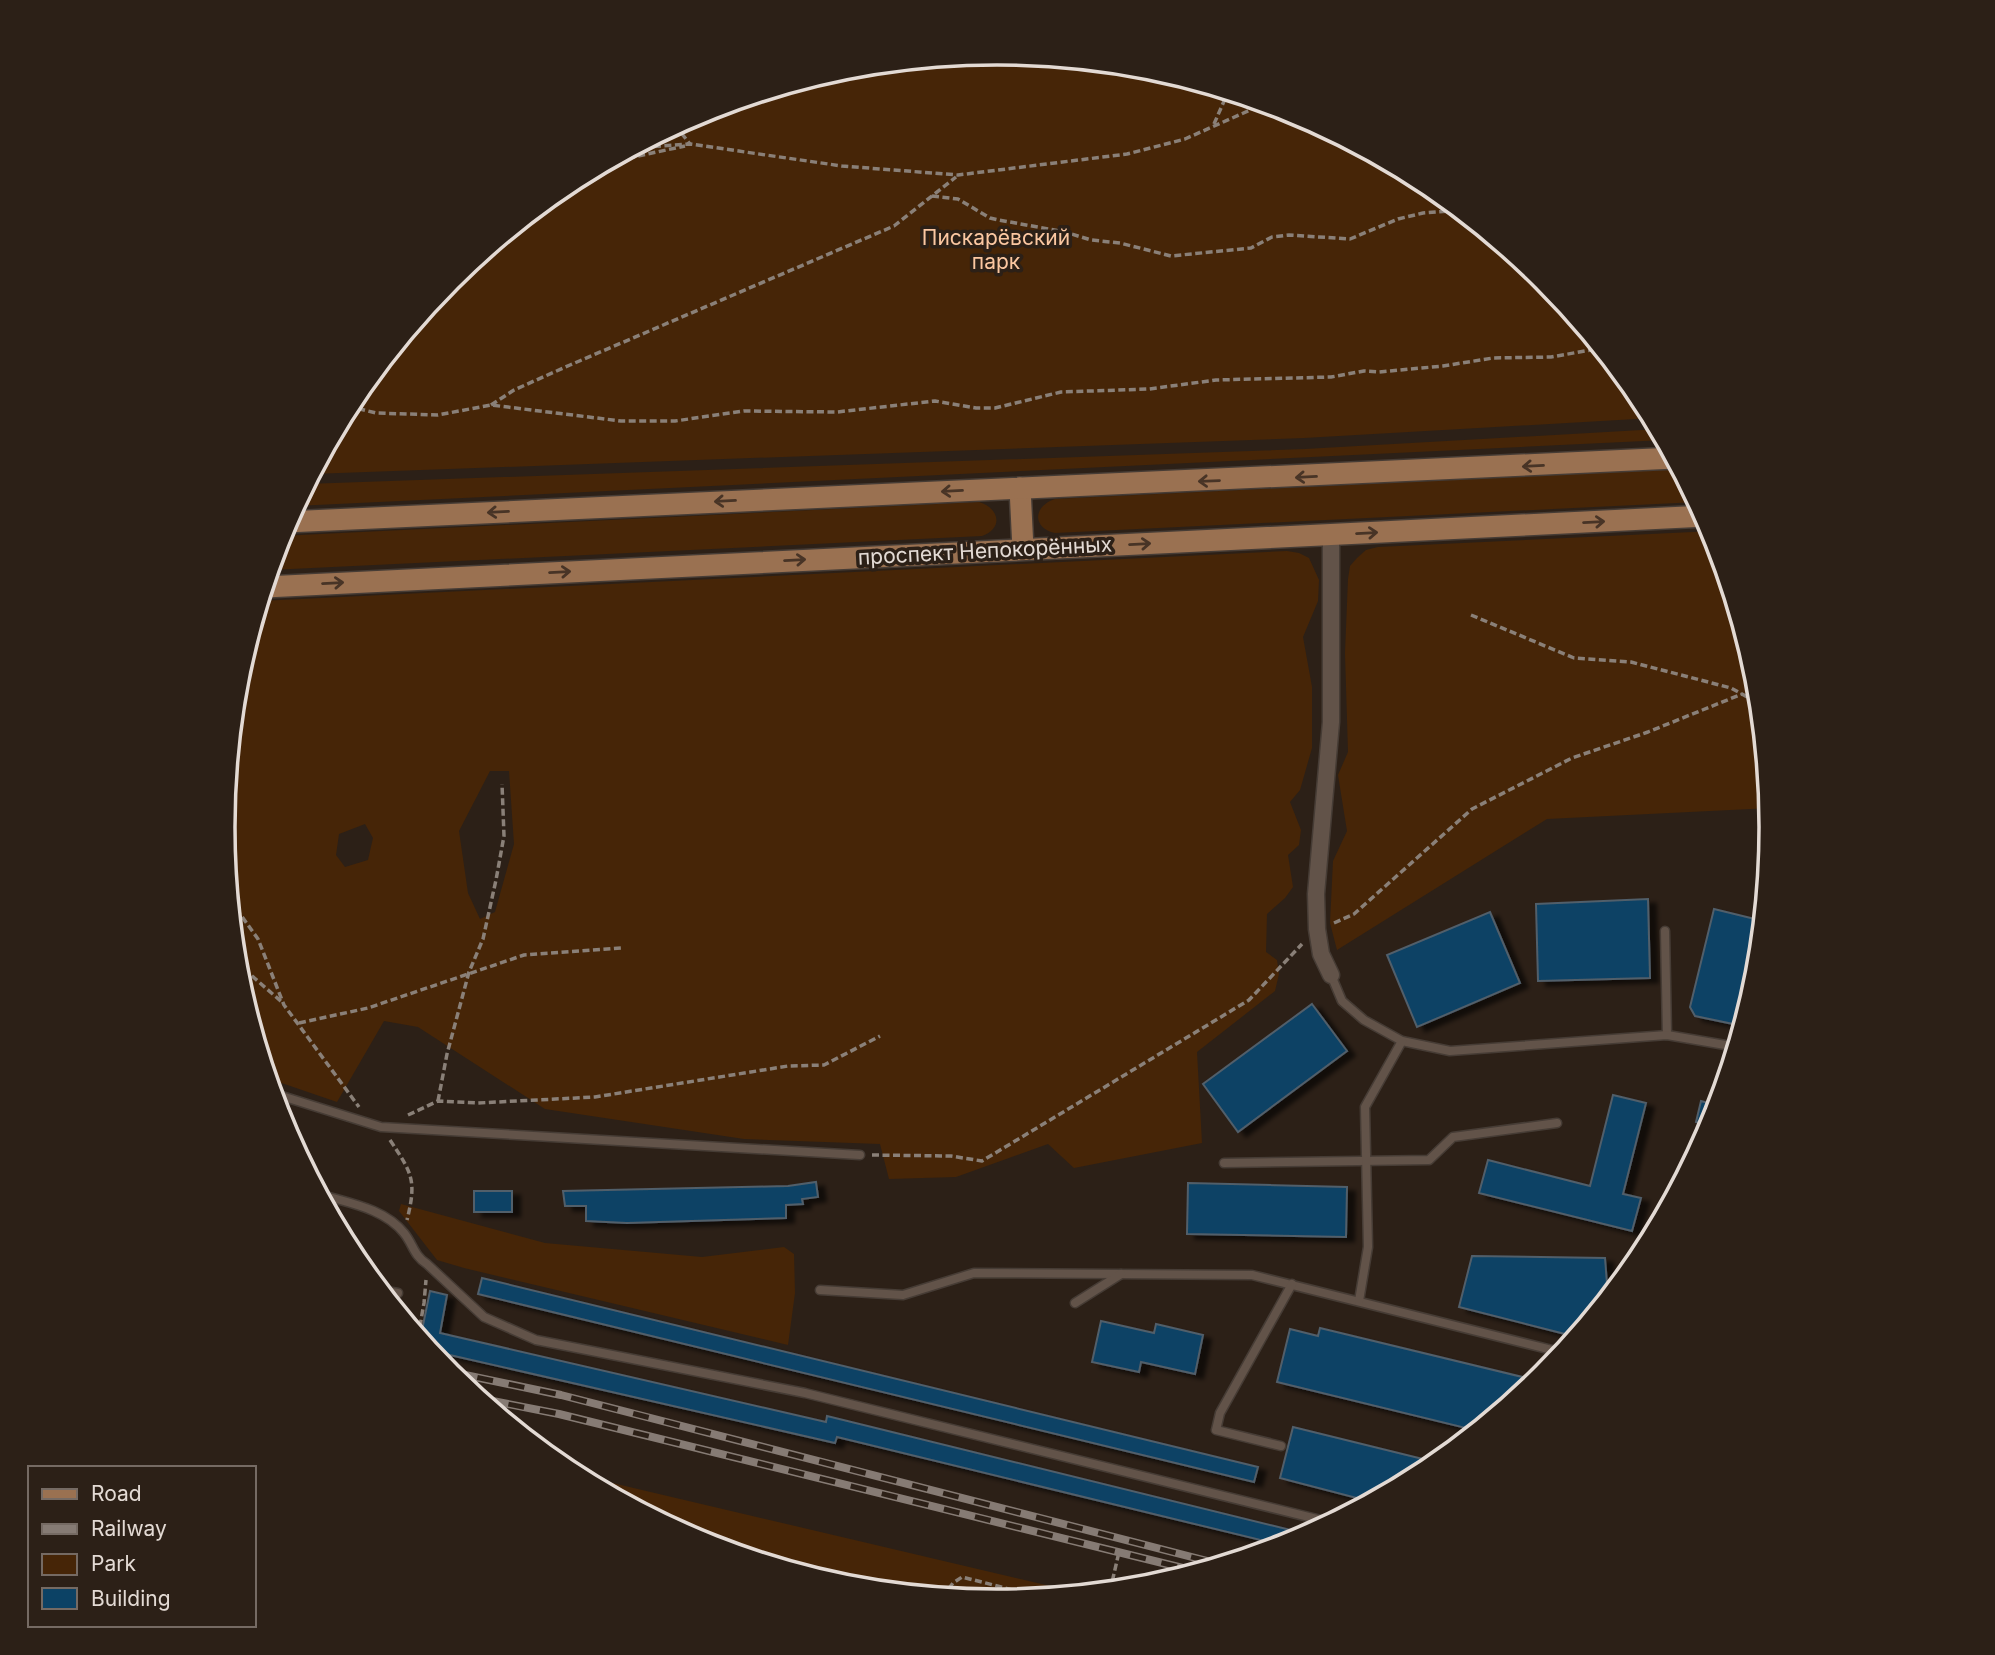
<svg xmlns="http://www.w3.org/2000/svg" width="1995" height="1655" font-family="Inter,sans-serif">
<defs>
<filter id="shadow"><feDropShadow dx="8" dy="4.5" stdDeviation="2" flood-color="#0009"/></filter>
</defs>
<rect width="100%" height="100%" fill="#2c2017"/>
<!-- green -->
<g fill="#462507" fill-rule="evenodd">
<path d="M 998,53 L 1149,67 L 1294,112 L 1428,183 L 1546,280 L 1642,397 L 1653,418 L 1304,438 L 312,474 L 353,397 L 450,279 L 567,183 L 701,111 L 847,67 Z"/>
<path d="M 1659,429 L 1665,440 L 295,506 L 306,484 L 1305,449 Z"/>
<path d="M 1680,469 L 1698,502 L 1055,533 C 1032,528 1033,506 1055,499 Z"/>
<path d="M 979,502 C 999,508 1004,528 982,536 L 270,570 L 280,536 Z"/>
<path d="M 1714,531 L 1758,677 L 1771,808 L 1547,819 L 1337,950 L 1330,923 L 1333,861 L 1347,831 L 1338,775 L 1348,752 L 1345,653 L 1348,579 L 1350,566 L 1357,558 L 1366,550 L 1378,547 Z"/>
<path d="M 1287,551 L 1299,553 L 1309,558 L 1319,580 L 1318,601 L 1303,637 L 1312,687 L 1312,748 L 1300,790 L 1290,802 L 1301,830 L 1299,845 L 1288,855 L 1293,887 L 1285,898 L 1267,914 L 1266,952 L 1277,960 L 1279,974 L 1275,991 L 1197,1052 L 1202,1143 L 1074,1168 L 1048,1144 L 956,1177 L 889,1179 L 880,1144 L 744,1139 L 545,1109 L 418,1027 L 384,1021 L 337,1102 L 267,1078 L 237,978 L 223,827 L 237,676 L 260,601 ZM 490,771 L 509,771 L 514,844 L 495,912 L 480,919 L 468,893 L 459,831 ZM 365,824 L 373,838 L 368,860 L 345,867 L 336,855 L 339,834 Z"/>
<path d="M 401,1204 L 545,1243 L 702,1257 L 784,1247 L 794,1254 L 795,1293 L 788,1345 L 464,1268 L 437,1260 L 399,1211 Z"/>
<path d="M 570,1473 L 1084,1594 L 997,1602 L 846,1588 L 701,1543 Z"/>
</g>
<!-- building -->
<g fill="#0c4265" stroke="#515e6a" stroke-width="2" filter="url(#shadow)">
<path d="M 1648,899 L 1650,978 L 1538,981 L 1536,904 Z"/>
<path d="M 1714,909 L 1763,921 L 1738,1025 L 1695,1016 L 1690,1007 Z"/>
<path d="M 1490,912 L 1520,983 L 1417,1027 L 1387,955 Z"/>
<path d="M 1312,1004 L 1347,1051 L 1238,1132 L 1203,1084 Z"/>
<path d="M 1613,1095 L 1646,1103 L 1623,1194 L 1641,1198 L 1632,1231 L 1479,1193 L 1488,1160 L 1590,1186 Z"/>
<path d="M 1701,1101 L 1719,1106 L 1712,1126 L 1696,1122 Z"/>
<path d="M 816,1182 L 818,1197 L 802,1199 L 803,1204 L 786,1205 L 786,1218 L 627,1223 L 586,1221 L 586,1206 L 565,1206 L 563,1191 L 788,1186 Z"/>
<path d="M 1188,1183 L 1347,1187 L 1346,1237 L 1187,1234 Z"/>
<rect x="474" y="1191" width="38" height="21"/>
<path d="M 1472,1256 L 1605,1258 L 1607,1284 L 1618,1287 L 1577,1337 L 1459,1307 Z"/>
<path d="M 482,1278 L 1258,1467 L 1254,1482 L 478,1294 Z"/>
<path d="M 430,1291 L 447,1295 L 440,1333 L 826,1422 L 827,1416 L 1311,1535 L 1285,1546 L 837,1437 L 835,1443 L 428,1350 L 420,1340 Z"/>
<path d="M 1101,1321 L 1154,1333 L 1156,1324 L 1203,1335 L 1195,1374 L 1141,1362 L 1139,1372 L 1092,1362 Z"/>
<path d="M 1320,1328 L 1539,1381 L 1478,1431 L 1277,1382 L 1290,1329 L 1318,1336 Z"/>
<path d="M 1293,1427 L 1439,1463 L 1428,1472 L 1372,1502 L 1280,1478 Z"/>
</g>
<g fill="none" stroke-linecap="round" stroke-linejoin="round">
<!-- lane casing -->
<g stroke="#463c35" stroke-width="11">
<g id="lane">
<path d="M 1665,931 L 1667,1035"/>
<path d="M 1331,975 L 1342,1001 L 1364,1020 L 1402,1041 L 1450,1051 L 1667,1035 L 1737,1047"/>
<path d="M 272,1093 L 381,1127 L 860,1155"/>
<path d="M 1224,1163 L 1429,1160 L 1453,1137 L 1557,1123"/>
<path d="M 319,1194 C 348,1203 384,1208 404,1233 C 413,1244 414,1256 427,1264 L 484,1317 L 536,1340 L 805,1393 L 1333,1523"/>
<path d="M 380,1290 L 398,1293"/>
<path d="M 820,1290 L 903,1295 L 974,1273 L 1252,1275 L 1564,1353"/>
<path d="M 1359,1301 L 1368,1247 L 1365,1107 L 1402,1041"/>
<path d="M 1075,1303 L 1121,1274"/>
<path d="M 1281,1446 L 1216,1430 L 1220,1413 L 1292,1284"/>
</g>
</g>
<!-- street casing -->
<g stroke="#463c35" stroke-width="19">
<path id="street" d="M 1331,535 L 1331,722 L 1316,894 L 1317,929 L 1321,954 L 1331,975"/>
</g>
<!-- primary casing -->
<g stroke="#463c35" stroke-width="24">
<g id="primary">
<path d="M 1020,488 L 1023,549"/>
<path d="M 286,522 L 1675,458"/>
<path d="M 265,587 L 1706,516"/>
</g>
</g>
<!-- path -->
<g stroke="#8a8078" stroke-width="3.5" stroke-dasharray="7 3.5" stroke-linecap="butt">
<path d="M 1214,124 L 1228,92"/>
<path d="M 675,125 L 690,144"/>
<path d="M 633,148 L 690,144 L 842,166 L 958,175 L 1127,154 L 1185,139 L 1266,103"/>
<path d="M 579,177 L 624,159 L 685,146"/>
<path d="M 932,196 L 958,199 L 990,218 L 999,220 L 1065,232 L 1091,240 L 1120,243 L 1171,256 L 1251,248 L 1272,237 L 1289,235 L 1350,239 L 1398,219 L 1423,213 L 1448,211 L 1467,215"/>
<path d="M 491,405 L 514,390 L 570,365 L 894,226 L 956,177"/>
<path d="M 348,406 L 376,413 L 438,415 L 491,405 L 621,421 L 675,421 L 744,411 L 837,412 L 935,401 L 976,408 L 995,408 L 1061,392 L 1149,389 L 1216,380 L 1331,377 L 1364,371 L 1379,372 L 1443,366 L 1493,358 L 1551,357 L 1602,348"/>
<path d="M 1471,615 L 1574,658 L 1631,662 L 1731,688 L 1760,704"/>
<path d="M 230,900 L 258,939 L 284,1005 L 359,1107"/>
<path d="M 1334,923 L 1354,914 L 1472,809 L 1572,758 L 1648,732 L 1742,694"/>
<path d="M 236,962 L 283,1003"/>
<path d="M 299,1023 L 368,1008 L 524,955 L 621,948"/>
<path d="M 438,1101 L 447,1054 L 469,972 L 483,939 L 496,880 L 504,836 L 502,784"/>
<path d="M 408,1115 L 438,1101 L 478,1103 L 595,1097 L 788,1066 L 824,1065 L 880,1036"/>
<path d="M 390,1140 C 412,1173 417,1180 407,1220"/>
<path d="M 872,1155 L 951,1156 L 982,1161 L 1249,1000 L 1302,944"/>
<path d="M 418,1337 L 424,1303 L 426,1280"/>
<path d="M 1110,1591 L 1119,1552"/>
<path d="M 942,1597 L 953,1583 L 962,1577 L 1044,1598"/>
</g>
<!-- lane -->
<use href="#lane" stroke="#625349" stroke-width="8"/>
<!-- street -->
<use href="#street" stroke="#625349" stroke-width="16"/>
<!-- primary -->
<use href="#primary" stroke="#9a7151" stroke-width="21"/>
<!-- rail casing -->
<g stroke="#867b74" stroke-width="8">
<g id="rail">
<path d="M 446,1371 L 561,1395 L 1223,1565"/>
<path d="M 477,1398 L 559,1414 L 1199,1572"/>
</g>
</g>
<!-- rail -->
<use href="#rail" stroke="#2c2017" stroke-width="5" stroke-dasharray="16" stroke-linecap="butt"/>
</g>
<!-- one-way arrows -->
<defs><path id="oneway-shaft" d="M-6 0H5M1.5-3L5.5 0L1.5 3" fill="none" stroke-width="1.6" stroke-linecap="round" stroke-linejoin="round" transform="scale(1.75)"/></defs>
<g stroke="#483426">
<use href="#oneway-shaft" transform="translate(1533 466) rotate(177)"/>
<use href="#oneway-shaft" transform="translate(1306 477) rotate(177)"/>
<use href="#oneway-shaft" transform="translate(1209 481) rotate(178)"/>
<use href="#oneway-shaft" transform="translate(952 491) rotate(177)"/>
<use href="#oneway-shaft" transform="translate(725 501) rotate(177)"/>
<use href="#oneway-shaft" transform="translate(498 512) rotate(177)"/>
<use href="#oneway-shaft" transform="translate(1594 522) rotate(-3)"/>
<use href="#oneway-shaft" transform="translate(1367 533) rotate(-3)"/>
<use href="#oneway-shaft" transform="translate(1140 544) rotate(-3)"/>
<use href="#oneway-shaft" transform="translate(795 560) rotate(-3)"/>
<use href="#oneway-shaft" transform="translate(560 572) rotate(-3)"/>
<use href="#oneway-shaft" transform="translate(333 583) rotate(-3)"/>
</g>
<g text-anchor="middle" stroke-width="7" stroke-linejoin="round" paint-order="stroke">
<!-- park labels -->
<g font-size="21" fill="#fbc7a1" stroke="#2c2017">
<text x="996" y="245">Пискарёвский<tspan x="996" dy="24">парк</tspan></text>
</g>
<!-- street labels -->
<g font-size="21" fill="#e3dad4" stroke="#2c2017">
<text transform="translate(985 551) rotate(-3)" y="7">проспект Непокорённых</text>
</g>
</g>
<!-- crop -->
<path d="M0 0H1995V1655H0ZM235 827a762 762 0 1 1 1524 0a762 762 0 1 1-1524 0Z" fill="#2c2017" fill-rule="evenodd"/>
<path fill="none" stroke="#e3dad4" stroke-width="3.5" d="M235 827a762 762 0 1 1 1524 0a762 762 0 1 1-1524 0Z"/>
<!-- legend -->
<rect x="28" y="1466" width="228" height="161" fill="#2c2017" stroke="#756a63" stroke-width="2"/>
<rect x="42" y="1489" width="35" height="10" fill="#9a7151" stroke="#756a63" stroke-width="2"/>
<text x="91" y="1501" font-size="21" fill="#e3dad4">Road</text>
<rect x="42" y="1524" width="35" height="10" fill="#867b74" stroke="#756a63" stroke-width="2"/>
<text x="91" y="1536" font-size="21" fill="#e3dad4">Railway</text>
<rect x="42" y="1554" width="35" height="21" fill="#462507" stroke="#756a63" stroke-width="2"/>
<text x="91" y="1571" font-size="21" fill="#e3dad4">Park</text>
<rect x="42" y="1588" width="35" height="21" fill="#0c4265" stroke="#756a63" stroke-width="2"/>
<text x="91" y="1606" font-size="21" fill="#e3dad4">Building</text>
</svg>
